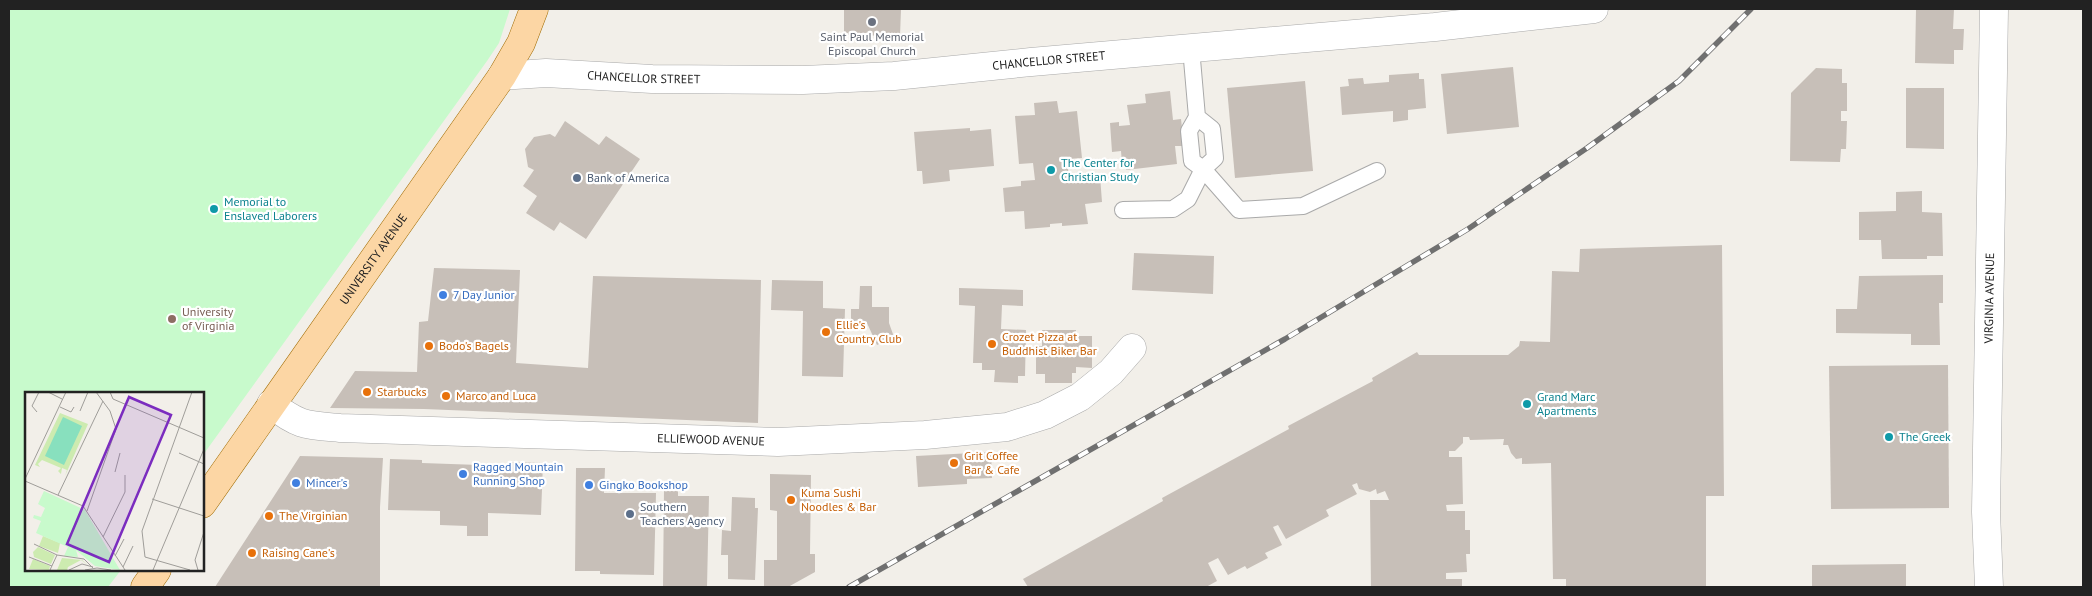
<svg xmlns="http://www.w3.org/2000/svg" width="2092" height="596" font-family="'PT Sans',sans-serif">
<rect width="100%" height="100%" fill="#f2efe9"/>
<!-- park -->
<path fill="#c8facc" d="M 9,9 L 510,9 L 499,43 L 487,61 L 203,455 L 202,394 L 26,394 L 26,570 L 121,570 L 108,587 L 9,587 Z"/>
<!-- building -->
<g fill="#c7bfb8">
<path d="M 844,9 L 901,9 L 900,36 L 844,35 Z"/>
<path d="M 1916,9 L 1954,9 L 1953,29 L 1964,29 L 1963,50 L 1954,50 L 1954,64 L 1915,63 Z"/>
<path d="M 1513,67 L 1519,127 L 1447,134 L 1441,74 Z"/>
<path d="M 1816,68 L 1842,69 L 1842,83 L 1847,83 L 1847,111 L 1841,111 L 1841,121 L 1847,121 L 1846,149 L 1841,149 L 1840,162 L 1790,161 L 1791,93 Z"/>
<path d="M 1419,73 L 1419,79 L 1424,79 L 1426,108 L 1408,110 L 1408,120 L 1393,122 L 1393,111 L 1342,115 L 1340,87 L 1349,86 L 1348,79 L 1363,78 L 1364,84 L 1389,82 L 1389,75 Z"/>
<path d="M 1305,81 L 1313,171 L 1235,178 L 1227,88 Z"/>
<path d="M 1906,88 L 1944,88 L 1944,149 L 1906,148 Z"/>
<path d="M 1170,91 L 1173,120 L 1181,119 L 1184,146 L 1175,146 L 1177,164 L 1126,170 L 1125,162 L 1122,163 L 1121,151 L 1112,152 L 1110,123 L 1119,122 L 1119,126 L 1130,125 L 1127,105 L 1146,103 L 1145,94 Z"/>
<path d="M 1057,101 L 1059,113 L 1077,111 L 1082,158 L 1067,159 L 1069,177 L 1100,176 L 1102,202 L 1085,204 L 1088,224 L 1062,226 L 1062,223 L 1050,224 L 1050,227 L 1025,229 L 1024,211 L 1005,212 L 1003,188 L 1021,186 L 1021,181 L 1035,180 L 1033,163 L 1019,164 L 1015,116 L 1035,115 L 1034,103 Z"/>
<path d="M 565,121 L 599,145 L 606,136 L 640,159 L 586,239 L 560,222 L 554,231 L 526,213 L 537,196 L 523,186 L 534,170 L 528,167 L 525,149 L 534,137 L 550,134 L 555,137 Z"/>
<path d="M 970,128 L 970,131 L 991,129 L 994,166 L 949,170 L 950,181 L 923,184 L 922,171 L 917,171 L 914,132 Z"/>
<path d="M 1922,191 L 1922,212 L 1942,213 L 1943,256 L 1927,256 L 1927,259 L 1882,259 L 1881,240 L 1859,240 L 1859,212 L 1896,211 L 1896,192 Z"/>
<path d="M 1722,245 L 1724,496 L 1706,496 L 1706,587 L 1566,587 L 1566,579 L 1553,579 L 1551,463 L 1522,464 L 1522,458 L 1516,459 L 1511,453 L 1508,445 L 1503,445 L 1504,439 L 1470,440 L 1469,437 L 1463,437 L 1463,443 L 1455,451 L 1449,451 L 1449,457 L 1462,457 L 1463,504 L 1446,505 L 1447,511 L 1465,511 L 1465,530 L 1470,530 L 1470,554 L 1466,554 L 1467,572 L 1446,573 L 1446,579 L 1462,579 L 1462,587 L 1371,587 L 1370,500 L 1389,500 L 1385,491 L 1377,494 L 1376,489 L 1370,492 L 1359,489 L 1357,483 L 1352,485 L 1357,494 L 1326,510 L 1329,516 L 1286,539 L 1278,525 L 1273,527 L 1282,545 L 1265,553 L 1268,558 L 1247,569 L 1245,566 L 1228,575 L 1218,558 L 1208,563 L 1217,581 L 1206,587 L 1028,587 L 1023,579 L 1163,501 L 1162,498 L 1289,429 L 1288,426 L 1373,381 L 1372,378 L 1417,352 L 1419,355 L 1508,355 L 1519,346 L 1520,341 L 1550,342 L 1552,271 L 1579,272 L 1580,249 Z"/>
<path d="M 1134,253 L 1214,256 L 1213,294 L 1132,290 Z"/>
<path d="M 434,268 L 520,270 L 516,363 L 588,368 L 593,276 L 761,280 L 758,423 L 424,409 L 330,408 L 355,371 L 417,372 L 419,322 L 428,321 Z"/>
<path d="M 1943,275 L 1943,303 L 1939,303 L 1940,345 L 1911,345 L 1911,334 L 1836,333 L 1836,309 L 1857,309 L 1859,276 Z"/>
<path d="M 772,280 L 823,281 L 823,308 L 845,309 L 843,377 L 802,376 L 803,311 L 771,310 Z"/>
<path d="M 860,286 L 872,286 L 872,307 L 889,307 L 889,323 L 894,337 L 877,345 L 867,323 L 851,322 L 851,309 L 859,309 Z"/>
<path d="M 959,288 L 1023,290 L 1023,306 L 1002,305 L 1001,329 L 1026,330 L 1025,376 L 1018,376 L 1018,383 L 994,382 L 995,370 L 982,370 L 982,363 L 973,363 L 975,306 L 959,305 Z"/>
<path d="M 1042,330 L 1076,330 L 1076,336 L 1092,336 L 1092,368 L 1076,367 L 1076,373 L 1072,373 L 1072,383 L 1045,383 L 1045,374 L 1036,374 L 1036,346 L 1042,346 Z"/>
<path d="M 1948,365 L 1949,508 L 1831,509 L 1829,366 Z"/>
<path d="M 991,452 L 992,478 L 967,479 L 967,484 L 918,487 L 916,456 Z"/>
<path d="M 300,456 L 383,458 L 380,507 L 380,587 L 215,587 Z"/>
<path d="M 390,459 L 422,460 L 422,463 L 508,466 L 508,462 L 543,463 L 541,515 L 488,513 L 488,536 L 467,536 L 467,526 L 440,525 L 440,511 L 388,510 Z"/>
<path d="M 576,468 L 605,468 L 604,493 L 656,493 L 654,575 L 600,574 L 600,571 L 575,571 Z"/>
<path d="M 770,474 L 811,475 L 810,554 L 815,554 L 815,572 L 788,587 L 764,587 L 764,560 L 777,560 L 777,511 L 770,510 Z"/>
<path d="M 664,490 L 678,490 L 678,496 L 709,496 L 707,587 L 663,587 Z"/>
<path d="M 732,497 L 755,498 L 755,508 L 758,508 L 755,580 L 728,579 L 728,555 L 721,555 L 722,530 L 731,531 Z"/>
<path d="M 1906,564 L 1906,587 L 1812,587 L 1812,565 Z"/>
</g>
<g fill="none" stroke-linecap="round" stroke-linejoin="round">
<!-- lane casing -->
<g stroke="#a9a9a9" stroke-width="18">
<g id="lane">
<path d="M 1191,48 L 1197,117 L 1189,131 L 1192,161 L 1203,169 L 1215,158 L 1212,129 L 1197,117"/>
<path d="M 1123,210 L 1173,209 L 1188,199 L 1203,169 L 1239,210 L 1303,206 L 1377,171"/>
</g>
</g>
<!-- street casing -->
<g stroke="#a9a9a9" stroke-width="29">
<g id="street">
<path id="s1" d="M 502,76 L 546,73 L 652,79 L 803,80 L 894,76 L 1031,62 L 1435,27 L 1594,9"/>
<path id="s2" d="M 271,404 C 299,426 306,425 340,428 L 778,442 L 925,435 L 1007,427 L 1045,415 L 1080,397 L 1111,372 L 1132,348"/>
<path id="s3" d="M 1989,587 L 1986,512 L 1994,9"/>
</g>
</g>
<!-- primary casing -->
<g stroke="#a06b00" stroke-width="29">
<g id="primary">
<path id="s4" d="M 202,504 L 502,76 L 521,43 L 534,9"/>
<path d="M 145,587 L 157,570"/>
</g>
</g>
<!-- lane -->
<use href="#lane" stroke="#fff" stroke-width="16"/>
<!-- street -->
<use href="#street" stroke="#fff" stroke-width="28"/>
<!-- primary -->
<use href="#primary" stroke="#fcd6a4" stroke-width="28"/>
<!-- rail casing -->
<g stroke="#707070" stroke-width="5.5">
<path id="rail" d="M 849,587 L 1285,339 L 1468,229 L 1587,148 L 1679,81 L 1751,9"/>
</g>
<!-- rail -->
<use href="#rail" stroke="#fff" stroke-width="4" stroke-dasharray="11" stroke-linecap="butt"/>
</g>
<!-- markers -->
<circle fill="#6b7280" stroke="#fff" stroke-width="2" cx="872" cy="22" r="5"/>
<g fill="#0f9aa8" stroke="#fff" stroke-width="2">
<circle cx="1051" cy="170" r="5"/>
<circle cx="214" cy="209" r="5"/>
<circle cx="1527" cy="404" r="5"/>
<circle cx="1889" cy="437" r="5"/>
</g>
<g fill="#5c6f8a" stroke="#fff" stroke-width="2">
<circle cx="577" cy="178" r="5"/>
<circle cx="630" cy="514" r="5"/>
</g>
<g fill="#3f7fe0" stroke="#fff" stroke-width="2">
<circle cx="443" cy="295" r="5"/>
<circle cx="463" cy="474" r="5"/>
<circle cx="296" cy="483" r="5"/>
<circle cx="589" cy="485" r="5"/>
</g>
<circle fill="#8d6e63" stroke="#fff" stroke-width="2" cx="172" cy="319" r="5"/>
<g fill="#e8710a" stroke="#fff" stroke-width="2">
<circle cx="826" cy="332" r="5"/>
<circle cx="992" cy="344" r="5"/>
<circle cx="429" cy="346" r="5"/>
<circle cx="367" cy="392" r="5"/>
<circle cx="446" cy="396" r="5"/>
<circle cx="954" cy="463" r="5"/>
<circle cx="791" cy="500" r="5"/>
<circle cx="269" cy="516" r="5"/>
<circle cx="252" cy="553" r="5"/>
</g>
<g text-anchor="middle" stroke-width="4.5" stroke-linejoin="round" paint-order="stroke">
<!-- worship labels -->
<g font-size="12" fill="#5b616d" stroke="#fff">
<text x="872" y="41">Saint Paul Memorial<tspan x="872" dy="14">Episcopal Church</tspan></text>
</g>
<!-- street labels -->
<g font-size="12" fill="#222" stroke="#fff">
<text dy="4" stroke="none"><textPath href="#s1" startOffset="548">CHANCELLOR STREET</textPath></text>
<text dy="4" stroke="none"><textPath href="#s1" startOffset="142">CHANCELLOR STREET</textPath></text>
<text dy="4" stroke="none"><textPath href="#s4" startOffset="299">UNIVERSITY AVENUE</textPath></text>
<text dy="4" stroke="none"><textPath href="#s3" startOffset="289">VIRGINIA AVENUE</textPath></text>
<text dy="4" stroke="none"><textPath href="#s2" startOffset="446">ELLIEWOOD AVENUE</textPath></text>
</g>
<!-- culture labels -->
<g font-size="12" fill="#0d838f" stroke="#fff" text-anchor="start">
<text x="1061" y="167">The Center for<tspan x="1061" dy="14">Christian Study</tspan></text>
<text x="224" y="206">Memorial to<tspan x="224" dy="14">Enslaved Laborers</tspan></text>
<text x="1537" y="401">Grand Marc<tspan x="1537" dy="14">Apartments</tspan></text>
<text x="1899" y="441">The Greek</text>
</g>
<!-- service labels -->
<g font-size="12" fill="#4e5e75" stroke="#fff" text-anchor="start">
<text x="587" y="182">Bank of America</text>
<text x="640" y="511">Southern<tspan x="640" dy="14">Teachers Agency</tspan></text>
</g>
<!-- shop labels -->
<g font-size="12" fill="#366cbe" stroke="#fff" text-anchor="start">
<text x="453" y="299">7 Day Junior</text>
<text x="473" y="471">Ragged Mountain<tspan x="473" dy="14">Running Shop</tspan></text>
<text x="306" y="487">Mincer's</text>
<text x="599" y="489">Gingko Bookshop</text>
</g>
<!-- education labels -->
<g font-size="12" fill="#785e54" stroke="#fff" text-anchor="start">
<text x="182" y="316">University<tspan x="182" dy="14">of Virginia</tspan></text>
</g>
<!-- food labels -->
<g font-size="12" fill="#c56008" stroke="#fff" text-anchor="start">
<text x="836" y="329">Ellie's<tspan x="836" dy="14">Country Club</tspan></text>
<text x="1002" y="341">Crozet Pizza at<tspan x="1002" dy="14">Buddhist Biker Bar</tspan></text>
<text x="439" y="350">Bodo's Bagels</text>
<text x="377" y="396">Starbucks</text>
<text x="456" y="400">Marco and Luca</text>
<text x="964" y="460">Grit Coffee<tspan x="964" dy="14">Bar &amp; Cafe</tspan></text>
<text x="801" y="497">Kuma Sushi<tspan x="801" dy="14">Noodles &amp; Bar</tspan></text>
<text x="279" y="520">The Virginian</text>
<text x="262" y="557">Raising Cane's</text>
</g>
</g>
<!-- overview -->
<g transform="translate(25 392)">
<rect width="179" height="179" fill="#f2efe9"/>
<path d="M 35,21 L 63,32 L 40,84 L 42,78 L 37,76 L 36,82 L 33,79 L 36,76 L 17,68 L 13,72 L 15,75 L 10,73 ZM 18,144 L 35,151 L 33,161 L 14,154 ZM 13,155 L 30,163 L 26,172 L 9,165 L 8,160 ZM 37,166 L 57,168 L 63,173 L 56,168 L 43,175 L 42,178 L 32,178 ZM 8,167 L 25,174 L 24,178 L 4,177 Z" fill="#cdebb0"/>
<path d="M 19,99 L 60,118 L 95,178 L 70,174 L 51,158 L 53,165 L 39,164 L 43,155 L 11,141 L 16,129 L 8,126 L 9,123 L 16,125 L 20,116 L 13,112 Z" fill="#c8facc"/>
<path d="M 38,25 L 57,34 L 39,73 L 20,64 Z" fill="#88e0be"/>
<path fill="none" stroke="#9f9d99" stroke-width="1" d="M 23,0 L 37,7M 85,0 L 88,7 L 179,46M 35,15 L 46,20 L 49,15M 55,19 L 63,0M 12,20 L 7,14 L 14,0M 154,61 L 179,72M 90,80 L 95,61M 0,87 L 41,0M 0,89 L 58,114 L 100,178M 33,103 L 78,9M 127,107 L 179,124M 62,119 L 91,37 L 85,19 L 71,0M 78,145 L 100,100 L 100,83M 9,152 L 32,163M 90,164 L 99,147M 4,165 L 27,174M 98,175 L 108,154M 25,178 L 32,163 L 59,167 L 68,176M 44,178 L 57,172 L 68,175M 60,178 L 72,176 L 86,178M 128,178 L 179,57M 165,178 L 120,165 L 117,139 L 167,0M 173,178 L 170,168 L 179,140"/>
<path fill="#7b2cbf" fill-opacity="0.15" stroke="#7b2cbf" stroke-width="2.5" d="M 104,5 L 146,23 L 84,170 L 42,152 Z"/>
<rect width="179" height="179" fill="none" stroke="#222" stroke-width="2.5"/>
</g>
<!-- border -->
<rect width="2092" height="596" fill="none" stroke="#222222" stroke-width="20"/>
</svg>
